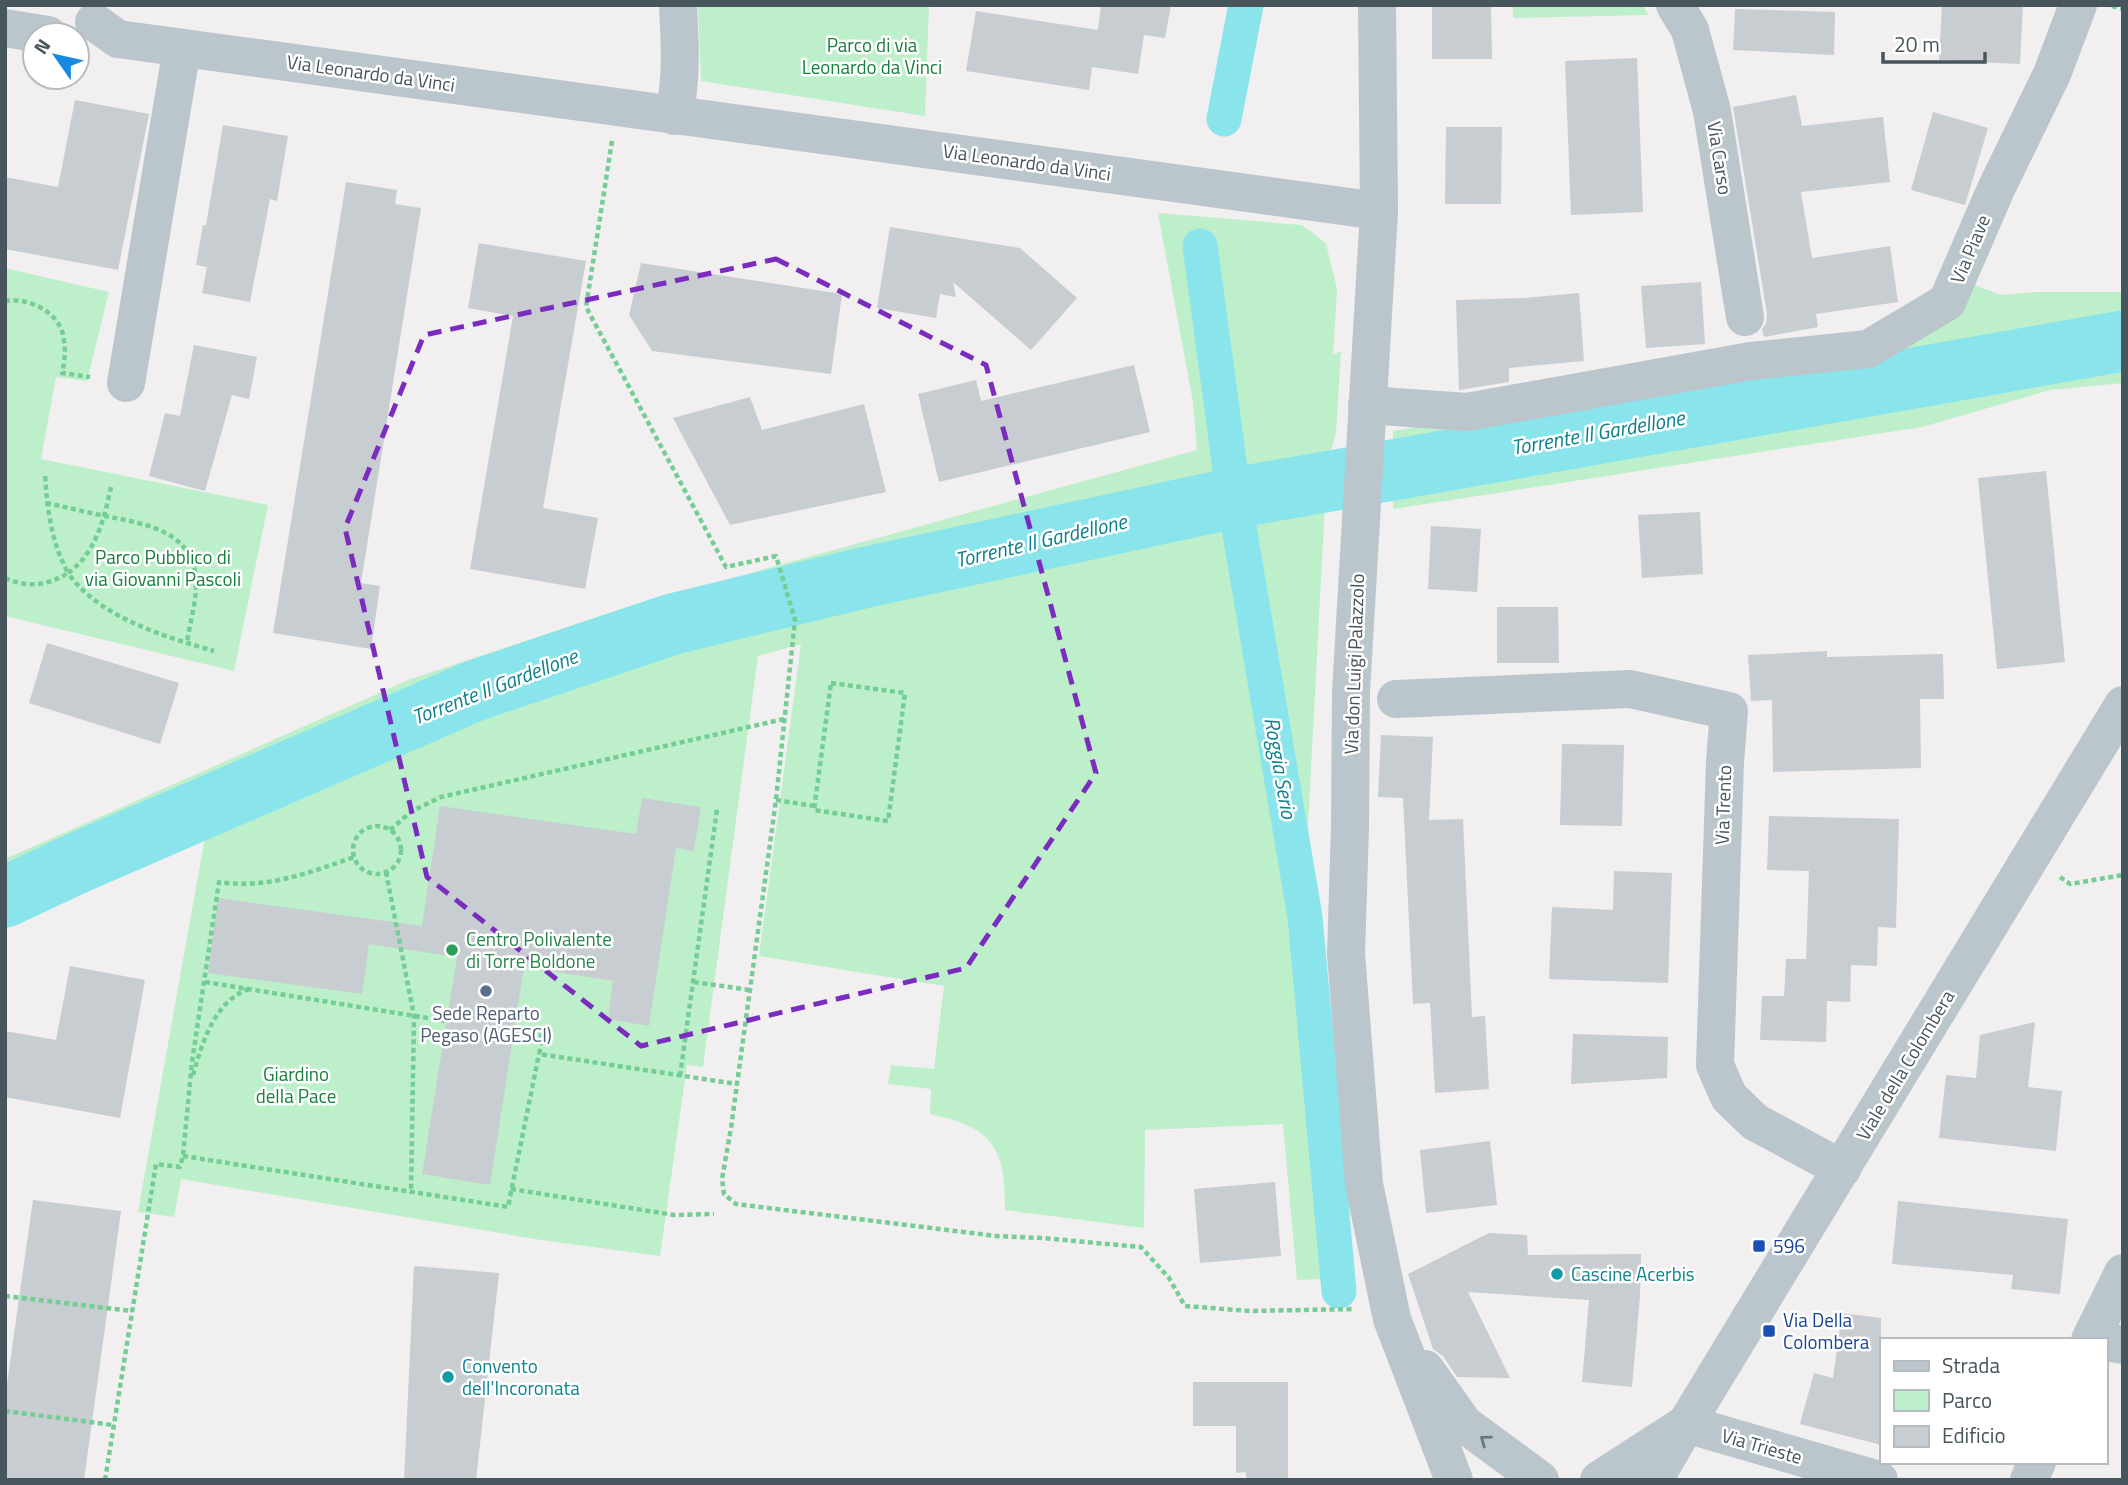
<svg xmlns="http://www.w3.org/2000/svg" width="2128" height="1485" font-family="'Titillium Web',sans-serif">
<rect width="100%" height="100%" fill="#f1efef"/>
<!-- green -->
<g fill="#bdefca">
<path d="M 698,5 L 929,5 L 925,116 L 701,81 Z"/>
<path d="M 1513,5 L 1643,5 L 1648,15 L 1513,18 Z"/>
<path d="M 1158,213 L 1301,225 L 1312,232 L 1326,244 L 1337,289 L 1333,355 L 1341,351 L 1336,433 L 1327,464 L 1308,827 L 1339,1210 L 1349,1278 L 1297,1280 L 1283,1124 L 1145,1130 L 1144,1228 L 1005,1210 C 1006,1147 992,1127 930,1114 L 931,1089 L 888,1084 L 891,1065 L 934,1069 L 944,986 L 759,956 L 801,644 L 758,656 L 703,1067 L 687,1065 L 660,1256 L 541,1240 L 181,1179 L 174,1217 L 138,1212 L 205,837 L 5,927 L 5,859 L 411,679 L 630,606 L 1197,450 L 1193,402 Z"/>
<path d="M 5,268 L 109,292 L 87,381 L 56,377 L 41,459 L 268,505 L 234,671 L 5,616 Z"/>
<path d="M 1972,284 L 2001,295 L 2036,292 L 2123,292 L 2123,383 L 2050,390 L 1922,427 L 1393,509 L 1393,431 L 1889,345 Z"/>
</g>
<g fill="none" stroke-linecap="round" stroke-linejoin="round">
<!-- canal -->
<g stroke="#8ae4ec" stroke-width="35">
<path d="M 1224,119 L 1246,5"/>
<path d="M 1200,246 L 1234,498 L 1305,917 L 1339,1291"/>
</g>
<!-- river -->
<path stroke="#8ae4ec" stroke-width="61" d="M 5,897 L 75,864 L 474,691 L 673,624 L 867,577 L 1234,498 L 2123,341"/>
</g>
<!-- building -->
<g fill="#c8cdd1">
<path d="M 1101,5 L 1171,5 L 1165,38 L 1144,35 L 1138,74 L 1092,67 L 1089,90 L 966,71 L 976,11 L 1098,30 Z"/>
<path d="M 1432,5 L 1491,5 L 1492,59 L 1432,59 Z"/>
<path d="M 1942,5 L 2023,5 L 2020,64 L 1939,60 Z"/>
<path d="M 1735,9 L 1835,12 L 1834,55 L 1733,50 Z"/>
<path d="M 1637,58 L 1643,212 L 1571,215 L 1565,61 Z"/>
<path d="M 1796,95 L 1802,126 L 1883,117 L 1890,182 L 1801,192 L 1812,258 L 1890,246 L 1898,302 L 1816,314 L 1818,327 L 1764,337 L 1762,329 L 1766,324 L 1767,314 L 1733,107 Z"/>
<path d="M 75,100 L 149,114 L 118,270 L 5,249 L 5,177 L 58,187 Z"/>
<path d="M 1933,112 L 1988,128 L 1965,205 L 1911,190 Z"/>
<path d="M 223,125 L 288,136 L 277,201 L 270,199 L 250,302 L 202,293 L 207,267 L 196,265 L 203,225 L 206,225 Z"/>
<path d="M 1446,127 L 1502,127 L 1501,204 L 1445,204 Z"/>
<path d="M 346,182 L 397,190 L 395,204 L 421,208 L 361,583 L 380,586 L 371,649 L 273,633 Z"/>
<path d="M 890,227 L 1020,248 L 1077,298 L 1031,350 L 953,282 L 956,297 L 940,294 L 936,318 L 877,308 Z"/>
<path d="M 479,243 L 586,261 L 543,508 L 598,518 L 585,589 L 470,569 L 513,316 L 468,308 Z"/>
<path d="M 641,263 L 842,294 L 831,374 L 652,351 L 629,315 Z"/>
<path d="M 1701,282 L 1705,344 L 1646,348 L 1641,286 Z"/>
<path d="M 1579,293 L 1584,361 L 1509,368 L 1509,382 L 1459,390 L 1456,300 L 1524,298 Z"/>
<path d="M 194,345 L 257,357 L 249,399 L 232,395 L 205,491 L 149,476 L 165,413 L 180,416 Z"/>
<path d="M 1134,365 L 1150,432 L 939,482 L 918,394 L 976,380 L 981,401 Z"/>
<path d="M 750,397 L 762,430 L 864,404 L 886,492 L 730,525 L 673,418 Z"/>
<path d="M 2046,471 L 2065,662 L 1997,669 L 1978,478 Z"/>
<path d="M 1700,512 L 1703,574 L 1642,578 L 1638,515 Z"/>
<path d="M 1431,526 L 1481,529 L 1477,592 L 1428,589 Z"/>
<path d="M 1497,607 L 1558,607 L 1559,663 L 1497,663 Z"/>
<path d="M 47,643 L 179,683 L 160,744 L 29,703 Z"/>
<path d="M 1827,651 L 1827,657 L 1943,654 L 1944,699 L 1920,699 L 1921,768 L 1773,772 L 1772,700 L 1751,701 L 1748,655 Z"/>
<path d="M 1381,735 L 1433,737 L 1429,820 L 1463,819 L 1472,1017 L 1485,1016 L 1489,1089 L 1435,1093 L 1430,1003 L 1413,1004 L 1403,798 L 1378,797 Z"/>
<path d="M 1562,744 L 1624,745 L 1622,826 L 1560,825 Z"/>
<path d="M 642,798 L 701,807 L 694,851 L 676,848 L 649,1026 L 608,1019 L 613,981 L 524,967 L 490,1185 L 422,1174 L 457,957 L 369,944 L 362,994 L 208,973 L 218,898 L 422,926 L 440,806 L 636,834 Z"/>
<path d="M 1769,816 L 1899,819 L 1896,928 L 1878,927 L 1877,966 L 1851,965 L 1850,1002 L 1827,1001 L 1826,1042 L 1760,1040 L 1762,996 L 1784,996 L 1786,959 L 1806,959 L 1809,871 L 1767,870 Z"/>
<path d="M 1614,871 L 1672,873 L 1668,983 L 1549,979 L 1552,907 L 1613,910 Z"/>
<path d="M 70,966 L 145,980 L 120,1118 L 5,1097 L 5,1031 L 56,1040 Z"/>
<path d="M 2035,1022 L 2028,1087 L 2062,1091 L 2056,1151 L 1939,1138 L 1946,1075 L 1976,1078 L 1980,1035 Z"/>
<path d="M 1573,1034 L 1668,1037 L 1667,1078 L 1571,1084 Z"/>
<path d="M 1490,1141 L 1497,1205 L 1426,1213 L 1420,1150 Z"/>
<path d="M 1275,1182 L 1281,1256 L 1200,1263 L 1194,1189 Z"/>
<path d="M 33,1200 L 121,1211 L 84,1480 L 5,1480 L 5,1398 Z"/>
<path d="M 1898,1201 L 2068,1219 L 2060,1294 L 2011,1289 L 2013,1275 L 1892,1264 Z"/>
<path d="M 1489,1233 L 1527,1235 L 1528,1255 L 1641,1254 L 1640,1296 L 1632,1387 L 1582,1382 L 1589,1300 L 1468,1292 L 1510,1378 L 1457,1377 L 1443,1356 L 1433,1349 L 1408,1274 Z"/>
<path d="M 414,1266 L 499,1273 L 476,1480 L 404,1480 Z"/>
<path d="M 1842,1313 L 1881,1318 L 1881,1445 L 1800,1424 L 1814,1373 L 1833,1378 Z"/>
<path d="M 1193,1382 L 1288,1382 L 1288,1480 L 1246,1480 L 1246,1472 L 1236,1473 L 1236,1426 L 1193,1426 Z"/>
</g>
<g fill="none" stroke-linecap="round" stroke-linejoin="round">
<!-- path -->
<g stroke="#75cd96" stroke-width="4.5" stroke-dasharray="5 3.5" stroke-linecap="butt">
<path d="M 2112,6 L 2123,9"/>
<path d="M 612,141 L 586,307 L 726,567 L 776,556 L 795,620 L 776,800 L 731,1128 L 722,1179 L 724,1194 L 736,1204 L 996,1236 L 1042,1238 L 1141,1247 L 1169,1278 L 1185,1306 L 1250,1311 L 1354,1309"/>
<path d="M 5,301 C 27,297 58,311 63,335 C 66,348 65,360 62,373 L 90,377"/>
<path d="M 111,487 C 104,519 96,553 68,573 C 100,618 163,636 214,651"/>
<path d="M 46,503 C 66,507 85,512 105,516 C 140,523 188,529 195,572 C 199,594 190,621 187,643"/>
<path d="M 5,578 C 28,588 47,586 68,573 C 51,541 47,509 45,473"/>
<path d="M 831,683 L 905,693 L 888,821 L 814,810 Z"/>
<path d="M 776,800 L 814,806"/>
<circle cx="377" cy="850" r="24"/>
<path d="M 390,830 L 412,811 L 441,797 L 784,719"/>
<path d="M 386,872 L 414,1016 L 411,1193"/>
<path d="M 2060,877 L 2070,884 L 2123,875"/>
<path d="M 205,982 L 446,1021"/>
<path d="M 694,982 L 750,990"/>
<path d="M 514,1031 L 543,1036 L 539,1054 L 737,1084"/>
<path d="M 193,1075 C 202,1044 214,1001 249,989"/>
<path d="M 680,1076 L 717,809"/>
<path d="M 183,1156 L 508,1207 L 539,1054"/>
<path d="M 511,1189 L 674,1215 L 714,1214"/>
<path d="M 5,1296 L 132,1311"/>
<path d="M 5,1411 L 113,1425"/>
<path d="M 105,1480 L 156,1164 L 180,1167 L 183,1156 L 192,1062 L 219,882 C 267,889 309,873 354,857"/>
</g>
<!-- minor -->
<g stroke="#bac5cc" stroke-width="38">
<path d="M 1377,5 L 1379,211 L 1351,692 L 1350,827 L 1346,954 L 1364,1184 L 1392,1319 L 1454,1480"/>
<path d="M 1675,5 L 1690,30 L 1712,111 L 1745,317"/>
<path d="M 94,22 L 118,39 L 1379,211"/>
<path d="M 5,28 L 48,35"/>
<path d="M 674,116 C 682,79 680,43 678,5"/>
<path d="M 126,383 L 182,48"/>
<path d="M 1367,405 L 1467,412 L 1751,361 L 1868,349 L 1947,302 L 1996,189 L 2052,74 L 2078,5"/>
<path d="M 1396,699 L 1630,689 L 1729,711 L 1725,762 L 1715,1065 L 1729,1097 L 1755,1122 L 1842,1169"/>
<path d="M 2090,1340 L 2123,1273"/>
<path d="M 2105,1342 L 2123,1345"/>
<path d="M 1425,1369 L 1464,1424 L 1540,1480"/>
<path d="M 1686,1424 L 1879,1480"/>
<path d="M 1599,1480 L 1681,1427"/>
<path d="M 1654,1480 L 1686,1424 L 2123,705"/>
<path d="M 2029,1480 L 2037,1462"/>
</g>
</g>
<!-- one-way arrows -->
<defs><path id="oneway-chevron" d="M-2-3.5L2.5 0L-2 3.5" fill="none" stroke-width="1.6" stroke-linecap="round" stroke-linejoin="round" transform="scale(1.75)"/></defs>
<use stroke="#6a777e" href="#oneway-chevron" transform="translate(1485 1440) rotate(-144)"/>
<!-- marked area -->
<path fill="none" stroke="#7b2cbf" stroke-width="5" stroke-dasharray="14 9" stroke-linejoin="round" d="M 776,259 L 986,365 L 1096,773 L 966,968 L 641,1046 L 427,877 L 345,528 L 424,335 Z"/>
<!-- markers -->
<circle fill="#2e9e5b" stroke="#fff" stroke-width="2.5" cx="452" cy="950" r="7"/>
<circle fill="#5c6f8a" stroke="#fff" stroke-width="2.5" cx="486" cy="991" r="7"/>
<g fill="#1a4fb4" stroke="#fff" stroke-width="2.5">
<rect x="1752" y="1239" width="14" height="14" rx="3.5"/>
<rect x="1762" y="1324" width="14" height="14" rx="3.5"/>
</g>
<g fill="#0f9aa8" stroke="#fff" stroke-width="2.5">
<circle cx="1557" cy="1274" r="7"/>
<circle cx="448" cy="1377" r="7"/>
</g>
<g text-anchor="middle" stroke-width="5" stroke-linejoin="round" paint-order="stroke">
<!-- park labels -->
<g font-size="19" fill="#177e3d" stroke="#fff">
<text x="872" y="52">Parco di via<tspan x="872" dy="22">Leonardo da Vinci</tspan></text>
<text x="163" y="564">Parco Pubblico di<tspan x="163" dy="22">via Giovanni Pascoli</tspan></text>
<text x="296" y="1081">Giardino<tspan x="296" dy="22">della Pace</tspan></text>
</g>
<!-- street labels -->
<g font-size="19" fill="#47555c" stroke="#fff">
<text transform="translate(371 73) rotate(8)" y="7">Via Leonardo da Vinci</text>
<text transform="translate(1720 158) rotate(81)" y="7">Via Carso</text>
<text transform="translate(1027 162) rotate(8)" y="7">Via Leonardo da Vinci</text>
<text transform="translate(1970 249) rotate(-67)" y="7">Via Piave</text>
<text transform="translate(1354 664) rotate(-88)" y="7">Via don Luigi Palazzolo</text>
<text transform="translate(1723 805) rotate(-88)" y="7">Via Trento</text>
<text transform="translate(1905 1065) rotate(-59)" y="7">Viale della Colombera</text>
<text transform="translate(1762 1446) rotate(16)" y="7">Via Trieste</text>
</g>
<!-- leisure labels -->
<g font-size="19" fill="#27864d" stroke="#fff" text-anchor="start">
<text x="466" y="946">Centro Polivalente<tspan x="466" dy="22">di Torre Boldone</tspan></text>
</g>
<!-- service labels -->
<g font-size="19" fill="#4e5e75" stroke="#fff">
<text x="486" y="1020">Sede Reparto<tspan x="486" dy="22">Pegaso (AGESCI)</tspan></text>
</g>
<!-- transit labels -->
<g font-size="19" fill="#164399" stroke="#fff" text-anchor="start">
<text x="1773" y="1253">596</text>
<text x="1783" y="1327">Via Della<tspan x="1783" dy="22">Colombera</tspan></text>
</g>
<!-- culture labels -->
<g font-size="19" fill="#0d838f" stroke="#fff" text-anchor="start">
<text x="1571" y="1281">Cascine Acerbis</text>
<text x="462" y="1373">Convento<tspan x="462" dy="22">dell'Incoronata</tspan></text>
</g>
<!-- water labels -->
<g font-size="21" font-style="italic" fill="#0d818b" stroke="#fff">
<text transform="translate(1598 433) rotate(-10)" y="7">Torrente Il Gardellone</text>
<text transform="translate(1041 541) rotate(-13)" y="7">Torrente Il Gardellone</text>
<text transform="translate(495 687) rotate(-21)" y="7">Torrente Il Gardellone</text>
<text transform="translate(1280 768) rotate(80)" y="7">Roggia Serio</text>
</g>
</g>
<!-- border -->
<rect width="2128" height="1485" fill="none" stroke="#47555c" stroke-width="14"/>
<!-- legend -->
<rect x="1880" y="1338" width="228" height="126" fill="#ffffff" stroke="#b5bbbe" stroke-width="2"/>
<rect x="1894" y="1361" width="35" height="10" fill="#bac5cc" stroke="#b5bbbe" stroke-width="2"/>
<text x="1942" y="1373" font-size="21" fill="#47555c">Strada</text>
<rect x="1894" y="1390" width="35" height="21" fill="#bdefca" stroke="#b5bbbe" stroke-width="2"/>
<text x="1942" y="1408" font-size="21" fill="#47555c">Parco</text>
<rect x="1894" y="1426" width="35" height="21" fill="#c8cdd1" stroke="#b5bbbe" stroke-width="2"/>
<text x="1942" y="1443" font-size="21" fill="#47555c">Edificio</text>
<!-- north arrow -->
<g transform="translate(56 56) rotate(304)"><circle r="33" fill="#ffffff" stroke="#b5bbbe" stroke-width="2"/>
<path d="M0-5L12 26L0 18L-12 26Z" fill="#1889e1"/>
<text y="-10" font-size="19" font-weight="bold" text-anchor="middle" fill="#47555c">N</text>
</g>
<!-- scale -->
<path d="M1883 52v10h102v-10" fill="none" stroke="#47555c" stroke-width="3.5"/>
<text x="1894" y="52" font-size="21" fill="#47555c" stroke="#ffffff" stroke-width="5" paint-order="stroke">20 m</text>
</svg>
